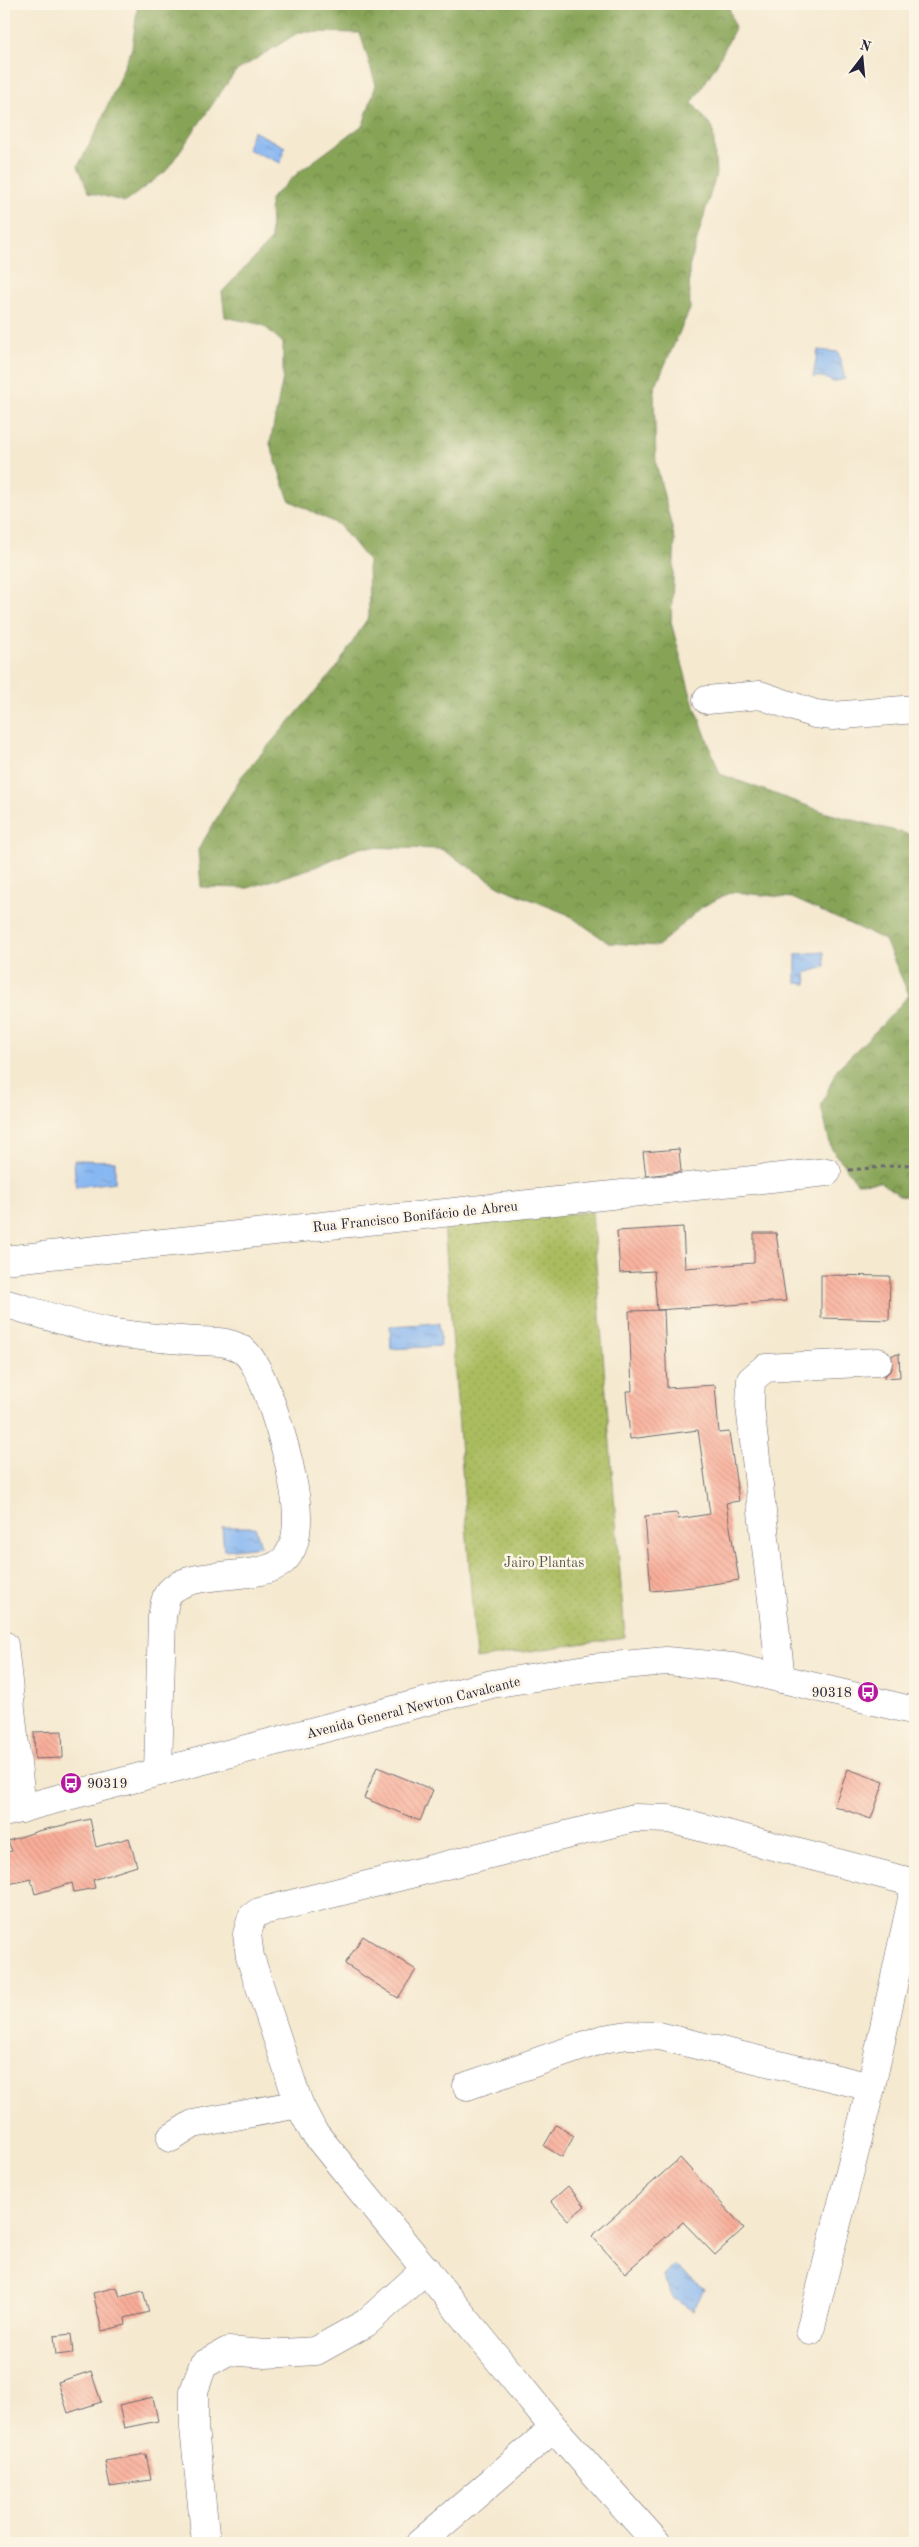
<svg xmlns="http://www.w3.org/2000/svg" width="919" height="2547" font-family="'Old Standard TT',serif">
<defs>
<pattern id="grass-dots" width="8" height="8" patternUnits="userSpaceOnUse" patternTransform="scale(1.25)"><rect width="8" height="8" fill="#aabc5f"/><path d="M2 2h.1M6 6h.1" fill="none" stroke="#92a153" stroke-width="1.8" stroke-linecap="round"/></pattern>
<pattern id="forest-crowns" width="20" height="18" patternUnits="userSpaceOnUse" patternTransform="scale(1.25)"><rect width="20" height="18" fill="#87a456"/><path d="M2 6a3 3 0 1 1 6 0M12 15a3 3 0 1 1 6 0" fill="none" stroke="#6e8548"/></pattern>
<pattern id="water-ripples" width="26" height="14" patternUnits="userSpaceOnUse" patternTransform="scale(1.25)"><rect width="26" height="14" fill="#87b7f2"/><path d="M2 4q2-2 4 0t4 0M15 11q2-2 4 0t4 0" fill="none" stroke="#6e94c5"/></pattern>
<pattern id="building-back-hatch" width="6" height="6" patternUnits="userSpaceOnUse" patternTransform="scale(1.25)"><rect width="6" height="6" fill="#f9ae99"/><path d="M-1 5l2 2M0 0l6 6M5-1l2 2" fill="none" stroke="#d59585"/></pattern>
</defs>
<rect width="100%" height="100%" fill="#fcf5e5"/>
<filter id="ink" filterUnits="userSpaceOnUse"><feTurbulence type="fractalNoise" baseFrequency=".02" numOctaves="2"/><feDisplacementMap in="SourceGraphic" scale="10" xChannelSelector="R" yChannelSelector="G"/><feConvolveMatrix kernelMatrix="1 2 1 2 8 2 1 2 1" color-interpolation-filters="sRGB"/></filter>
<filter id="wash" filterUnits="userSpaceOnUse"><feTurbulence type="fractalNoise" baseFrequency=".0096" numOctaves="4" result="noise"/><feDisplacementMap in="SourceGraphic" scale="20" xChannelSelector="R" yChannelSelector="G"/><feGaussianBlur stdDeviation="1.12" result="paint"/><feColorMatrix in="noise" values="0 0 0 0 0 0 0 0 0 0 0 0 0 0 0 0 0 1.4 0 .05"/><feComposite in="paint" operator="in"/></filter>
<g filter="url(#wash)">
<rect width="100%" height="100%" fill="#f5e9d0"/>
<!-- grass -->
<path fill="url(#grass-dots)" stroke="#666f4d" d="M 592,1212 L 625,1637 L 476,1659 L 444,1223 Z"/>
<!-- forest -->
<path fill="url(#forest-crowns)" stroke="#546348" d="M 138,4 L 728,4 L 735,28 L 717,64 L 692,103 L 713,128 L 716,174 L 689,268 L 690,309 L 654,389 L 656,463 L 675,540 L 671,622 L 691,696 L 720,774 L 827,813 L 915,836 L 915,1197 L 899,1195 L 880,1182 L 857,1183 L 831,1148 L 821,1106 L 837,1069 L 884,1023 L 909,995 L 885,940 L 792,898 L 731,892 L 702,907 L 658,946 L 609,943 L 567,914 L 502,888 L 441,849 L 361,847 L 315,867 L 248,888 L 201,887 L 198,850 L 241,777 L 337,667 L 369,616 L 368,561 L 339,525 L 289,500 L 270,444 L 283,377 L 283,343 L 263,325 L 225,317 L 222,292 L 271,240 L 270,199 L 299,172 L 363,125 L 376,85 L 360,33 L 299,32 L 235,72 L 166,171 L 125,202 L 89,192 L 78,166 L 100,124 L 132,48 Z"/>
<!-- water -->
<g fill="url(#water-ripples)" stroke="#546c96">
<path d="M 253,131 L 285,147 L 281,163 L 247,149 Z"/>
<path d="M 818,350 L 838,352 L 845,379 L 833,382 L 823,377 L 813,377 Z"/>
<path d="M 824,952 L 825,967 L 806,973 L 807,984 L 796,983 L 796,954 Z"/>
<path d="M 74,1160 L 115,1161 L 115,1182 L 76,1187 Z"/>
<path d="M 439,1323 L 441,1346 L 391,1349 L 390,1326 Z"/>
<path d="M 222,1527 L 255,1527 L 261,1546 L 224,1550 Z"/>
<path d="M 674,2265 L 704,2289 L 693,2311 L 673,2298 L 663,2276 Z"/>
</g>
<g id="blocks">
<!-- building -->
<g fill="url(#building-back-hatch)">
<path d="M 679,1149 L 681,1172 L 646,1176 L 643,1152 Z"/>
<path d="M 683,1227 L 685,1268 L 754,1263 L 754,1233 L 776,1233 L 786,1301 L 657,1310 L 654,1271 L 620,1273 L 617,1231 Z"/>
<path d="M 821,1275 L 890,1276 L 889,1320 L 821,1318 Z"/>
<path d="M 664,1310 L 667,1388 L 715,1385 L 719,1433 L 729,1432 L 739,1501 L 726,1503 L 739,1580 L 693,1587 L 651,1591 L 645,1516 L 677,1513 L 678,1519 L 710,1514 L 698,1430 L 630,1439 L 626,1391 L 632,1391 L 629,1311 Z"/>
<path d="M 899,1354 L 900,1377 L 883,1378 L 892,1369 L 892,1355 Z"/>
<path d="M 62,1731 L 63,1758 L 35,1759 L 34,1732 Z"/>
<path d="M 377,1767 L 433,1790 L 420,1821 L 364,1798 Z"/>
<path d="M 848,1769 L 884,1782 L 871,1819 L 834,1806 Z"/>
<path d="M 90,1819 L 96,1847 L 129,1838 L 137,1866 L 93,1880 L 95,1888 L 74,1892 L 72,1883 L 35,1894 L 31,1879 L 4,1885 L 4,1853 L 12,1851 L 8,1841 L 38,1831 Z"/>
<path d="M 363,1936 L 416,1970 L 398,1998 L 345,1964 Z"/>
<path d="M 556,2125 L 574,2136 L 562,2157 L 544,2146 Z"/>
<path d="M 680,2158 L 744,2228 L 715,2255 L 683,2222 L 625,2273 L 592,2236 Z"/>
<path d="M 568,2186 L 585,2206 L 568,2220 L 551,2201 Z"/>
<path d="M 117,2287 L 120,2297 L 143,2291 L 149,2312 L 125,2318 L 126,2325 L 102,2331 L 93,2293 Z"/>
<path d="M 71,2334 L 73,2353 L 56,2355 L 54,2336 Z"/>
<path d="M 91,2371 L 101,2402 L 68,2413 L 58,2382 Z"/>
<path d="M 153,2397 L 158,2421 L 124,2428 L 119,2405 Z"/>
<path d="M 146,2454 L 151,2480 L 110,2486 L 105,2461 Z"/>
</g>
</g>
</g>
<g filter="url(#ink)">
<use href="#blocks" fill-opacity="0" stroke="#6c686f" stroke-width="1"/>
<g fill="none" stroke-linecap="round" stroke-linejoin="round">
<!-- minor casing -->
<g stroke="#6c686f" stroke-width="29">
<g id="minor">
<path d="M 707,700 L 760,695 L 815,714 L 833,716 L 915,709"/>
<path d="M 4,1260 L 827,1172"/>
<path d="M 4,1303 C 39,1313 74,1326 110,1332 C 138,1337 168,1339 197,1341 C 213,1342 230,1340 244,1351 C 264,1367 287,1451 292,1478 C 297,1501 303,1543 283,1561 C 258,1583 188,1567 168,1594 C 164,1600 164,1610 162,1616 L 158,1772"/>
<path d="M 4,1645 L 22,1809"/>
<path d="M 781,1679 L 750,1406 L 751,1380 L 765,1368 L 878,1362"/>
<path d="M 467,2086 L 603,2039 L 628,2035 L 659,2036 L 871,2087 L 915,1885"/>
<path d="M 171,2138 L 193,2124 L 299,2104"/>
<path d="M 810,2331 L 871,2087"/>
<path d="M 206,2543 L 194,2428 L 194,2391 L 203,2365 L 228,2351 L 266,2354 L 316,2351 L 366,2323 L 426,2269"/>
<path d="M 420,2543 L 554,2428"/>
<path d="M 657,2543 L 554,2428 L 313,2131 L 299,2104 L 250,1957 L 247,1934 L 252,1917 L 259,1912 L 634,1818 L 669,1819 L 915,1883"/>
</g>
</g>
<!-- major casing -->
<g stroke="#6c686f" stroke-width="29">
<path id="major" d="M 4,1813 L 492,1684 L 592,1668 L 666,1661 L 733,1667 L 915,1711"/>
</g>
<!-- path -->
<path stroke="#6c686f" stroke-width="3" stroke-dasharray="4 4" stroke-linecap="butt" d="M 849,1170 L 915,1164"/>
<!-- minor -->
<use href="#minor" stroke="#fff" stroke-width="28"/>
<!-- major -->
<use href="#major" stroke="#fff" stroke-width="28"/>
</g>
</g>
<!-- icons -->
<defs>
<g id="bus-disc" transform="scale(1.125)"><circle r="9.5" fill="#b5179e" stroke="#fcf5e5"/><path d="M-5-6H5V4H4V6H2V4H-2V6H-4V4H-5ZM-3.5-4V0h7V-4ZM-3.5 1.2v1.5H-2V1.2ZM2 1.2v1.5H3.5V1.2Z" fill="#fff"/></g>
</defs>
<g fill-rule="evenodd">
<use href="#bus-disc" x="868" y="1692"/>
<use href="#bus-disc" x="71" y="1783"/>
</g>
<g text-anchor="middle" stroke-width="5" stroke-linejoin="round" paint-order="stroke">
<!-- street labels -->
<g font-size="14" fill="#22223b" stroke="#fcf5e5">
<text transform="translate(415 1216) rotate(-6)" y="5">Rua Francisco Bonifácio de Abreu</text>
<text transform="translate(413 1707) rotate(-14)" y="5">Avenida General Newton Cavalcante</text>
</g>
<!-- park labels -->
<g font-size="14" fill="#525848" stroke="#fcf5e5">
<text x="544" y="1567">Jairo Plantas</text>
</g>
<!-- poi labels -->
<g font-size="14" fill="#22223b" stroke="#fcf5e5" text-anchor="end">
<text x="852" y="1697">90318</text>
<text x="87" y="1788" text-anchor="start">90319</text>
</g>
</g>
<!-- margin -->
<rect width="919" height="2547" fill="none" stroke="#fcf5e5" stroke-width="20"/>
<!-- north arrow -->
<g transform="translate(862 58) rotate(16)" stroke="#fcf5e5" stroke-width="4" paint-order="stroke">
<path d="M0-4L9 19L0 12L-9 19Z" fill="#22223b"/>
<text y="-8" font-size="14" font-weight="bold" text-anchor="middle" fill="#22223b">N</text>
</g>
</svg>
